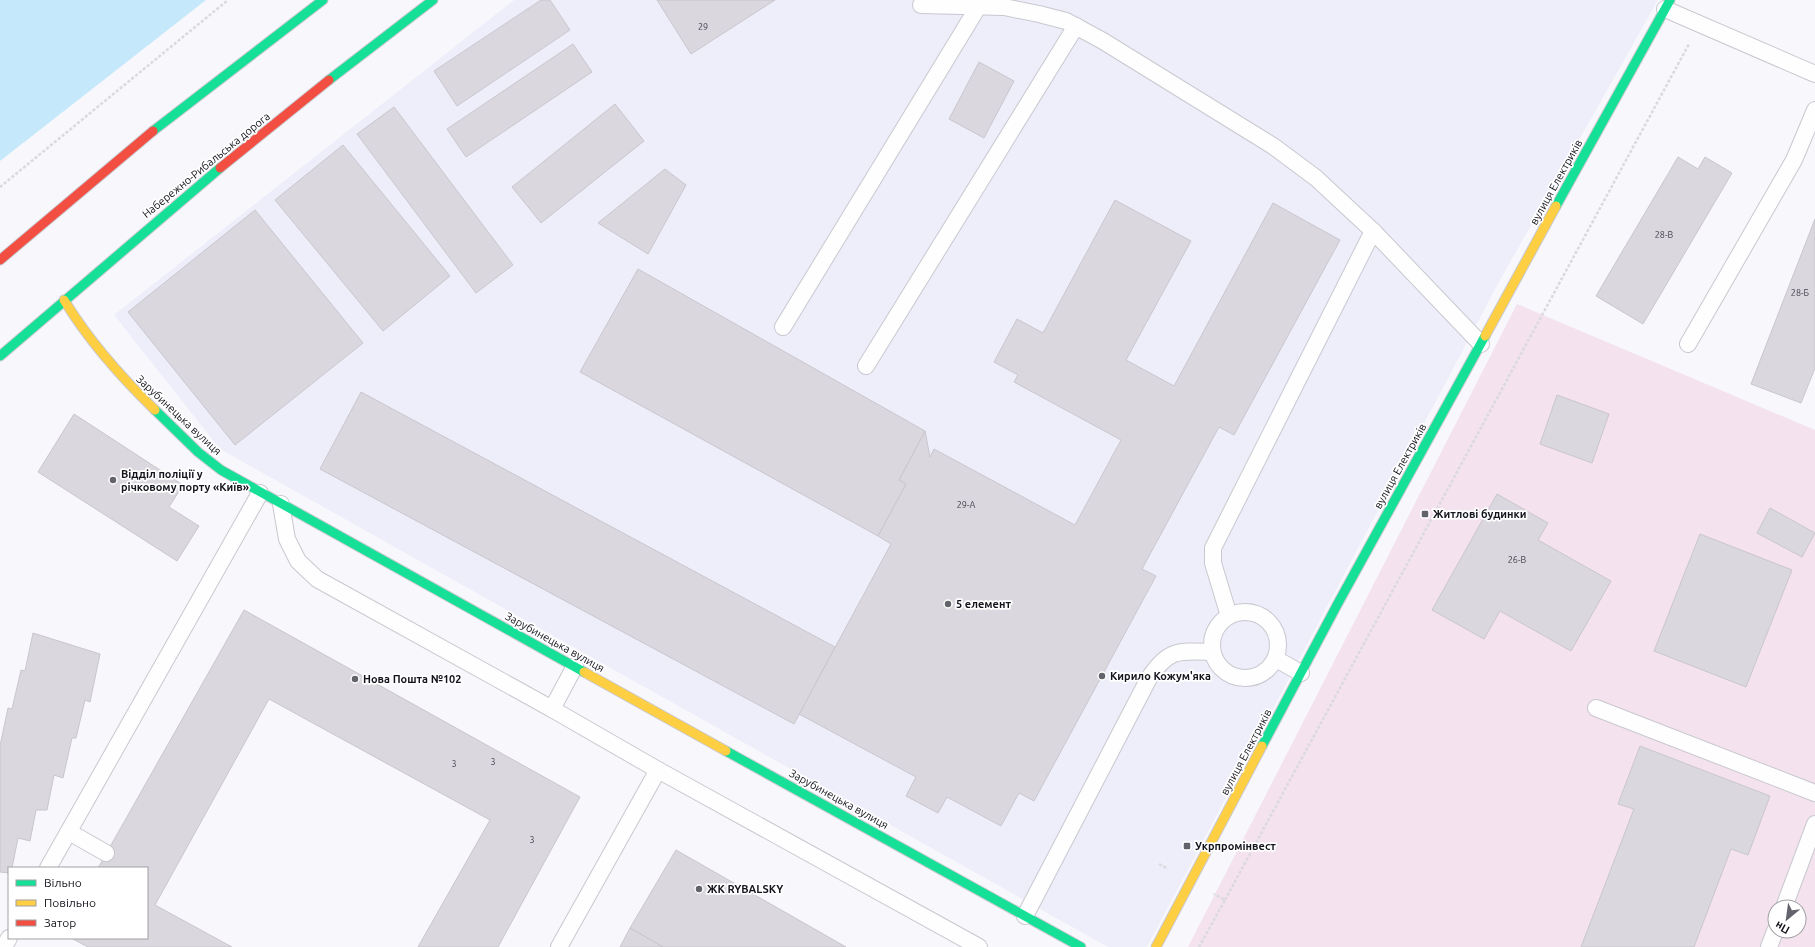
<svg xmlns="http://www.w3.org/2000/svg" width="1815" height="947" font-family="Ubuntu,sans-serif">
<rect width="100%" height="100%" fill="#f7f7fc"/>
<!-- built -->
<path fill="#eeeefb" d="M 514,0 L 1658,0 L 1500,280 L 1147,947 L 1108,947 L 220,449 L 114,315 Z"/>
<!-- green -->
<path fill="#f4e2ee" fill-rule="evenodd" d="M 1517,304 L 1815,430 L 1815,947 L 1188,947 ZM 1775,907 L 1799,907 L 1799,931 L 1775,931 Z"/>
<!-- water -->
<path fill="#c5e9fb" d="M 0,0 L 206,0 L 0,161 Z"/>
<!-- building -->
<g fill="#dad7de" stroke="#c9c6cd">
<path d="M 541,0 L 550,0 L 570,30 L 457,106 L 434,71 Z"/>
<path d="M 657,0 L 775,0 L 691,54 Z"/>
<path d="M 573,44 L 592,72 L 466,157 L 447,129 Z"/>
<path d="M 979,62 L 1014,81 L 984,138 L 949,119 Z"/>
<path d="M 615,104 L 644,141 L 541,223 L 512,187 Z"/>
<path d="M 394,107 L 513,265 L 476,293 L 357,134 Z"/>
<path d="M 343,145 L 450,276 L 383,331 L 275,200 Z"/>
<path d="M 1678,157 L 1698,169 L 1705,157 L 1732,173 L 1643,324 L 1596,296 Z"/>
<path d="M 665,169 L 686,185 L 648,254 L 598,223 Z"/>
<path d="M 1115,200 L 1191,241 L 1126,360 L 1174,386 L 1273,203 L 1340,240 L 1234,435 L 1219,427 L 1142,569 L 1156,576 L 1034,801 L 1019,793 L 1001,826 L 947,797 L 938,813 L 906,796 L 916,777 L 799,714 L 891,544 L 878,536 L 906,484 L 899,480 L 925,431 L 930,457 L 934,449 L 1075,525 L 1121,440 L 1014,382 L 1018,375 L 994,362 L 1017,319 L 1043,333 Z"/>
<path d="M 255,210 L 363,343 L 235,445 L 128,312 Z"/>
<path d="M 1815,219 L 1815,368 L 1801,403 L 1751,384 Z"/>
<path d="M 638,269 L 925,431 L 899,480 L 906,484 L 878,536 L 580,372 Z"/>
<path d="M 361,392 L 835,647 L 794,724 L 320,469 Z"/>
<path d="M 1557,395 L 1609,414 L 1592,463 L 1540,444 Z"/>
<path d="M 74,414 L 183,485 L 169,507 L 199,526 L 177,561 L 38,472 Z"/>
<path d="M 1497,494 L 1548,523 L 1538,540 L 1611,581 L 1571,651 L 1500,611 L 1484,639 L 1432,610 Z"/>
<path d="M 1770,508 L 1815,533 L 1802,557 L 1757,533 Z"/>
<path d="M 1700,534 L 1792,570 L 1746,687 L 1654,651 Z"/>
<path d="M 244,610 L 580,797 L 498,947 L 418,947 L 490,820 L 269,699 L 155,905 L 232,947 L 88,947 L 71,938 L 147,938 L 147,868 L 98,868 Z"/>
<path d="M 33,633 L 100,654 L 90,702 L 85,700 L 76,738 L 72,738 L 63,778 L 54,775 L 47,810 L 36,810 L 30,841 L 18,838 L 12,868 L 9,868 L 9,873 L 0,872 L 0,746 L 8,708 L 12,709 L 21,670 L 25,671 Z"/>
<path d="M 1640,746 L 1770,796 L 1748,855 L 1731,849 L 1694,947 L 1581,947 L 1634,809 L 1618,804 Z"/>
<path d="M 676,850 L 846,947 L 663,947 L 630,928 Z"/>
<path d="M 630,928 L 663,947 L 620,947 Z"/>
</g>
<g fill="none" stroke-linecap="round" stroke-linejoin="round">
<!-- lane casing -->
<g stroke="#c8c8cf" stroke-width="18">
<g id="lane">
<path d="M 921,5 L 1004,7 L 1039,14 L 1066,21 L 1103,41 L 1273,146 L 1316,178 L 1373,231 L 1481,344"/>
<path d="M 1665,9 L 1815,74"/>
<path d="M 783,327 L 978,7"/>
<path d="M 1688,344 L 1794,160 L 1815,110"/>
<path d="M 866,366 L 1076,26"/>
<path d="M 281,504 L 287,539 L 298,561 L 317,579 L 552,709"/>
<circle cx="1245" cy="645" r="33"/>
<path d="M 1229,616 L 1213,563 L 1213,548 L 1373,231"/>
<path d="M 1276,659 L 1301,673"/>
<path d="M 575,666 L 552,709 L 658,770 L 979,947"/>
<path d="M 1596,708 L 1815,793"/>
<path d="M 69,832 L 106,853"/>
<path d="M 48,868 L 260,493"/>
<path d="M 1784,907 L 1815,824"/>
<path d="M 1025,916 L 1149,678 C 1169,648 1179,651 1212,652"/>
<path d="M 4,947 L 9,938"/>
<path d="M 559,947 L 658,770"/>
<path d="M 1769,947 L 1775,931"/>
</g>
</g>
<!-- fast casing -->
<g stroke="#c8c8cf" stroke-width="11">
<g id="fast">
<path d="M 329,80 L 433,0"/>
<path d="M 153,131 L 323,0"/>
<path d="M 1556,206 L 1670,0"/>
<path d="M 0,356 L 220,168"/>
<path d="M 155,410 L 198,452 L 221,470 L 584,672"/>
<path d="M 1262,746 L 1337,605 L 1485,336"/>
<path d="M 726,751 L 1081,947"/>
</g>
</g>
<!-- slow casing -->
<g stroke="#c8c8cf" stroke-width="11">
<g id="slow">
<path d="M 64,300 C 89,341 121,377 155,410"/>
<path d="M 1485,336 L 1556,206"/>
<path d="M 584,672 L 726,751"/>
<path d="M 1156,947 L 1262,746"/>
</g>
</g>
<!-- jam casing -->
<g stroke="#c8c8cf" stroke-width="11">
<g id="jam">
<path d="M 220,168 L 329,80"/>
<path d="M 0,260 L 153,131"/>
</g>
</g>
<!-- path -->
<g stroke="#dadadd" stroke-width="2.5" stroke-dasharray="3 2" stroke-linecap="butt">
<path d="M 0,187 L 228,0"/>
<path d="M 1159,864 L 1168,869"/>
<path d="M 1225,900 L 1689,44"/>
<path d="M 1199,947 L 1225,900 L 1214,894"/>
</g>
<!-- lane -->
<use href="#lane" stroke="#fefeff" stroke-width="16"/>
<!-- fast -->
<use href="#fast" stroke="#16e098" stroke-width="9"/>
<!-- slow -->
<use href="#slow" stroke="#ffcf43" stroke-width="9"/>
<!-- jam -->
<use href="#jam" stroke="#f24e42" stroke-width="9"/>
</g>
<!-- markers -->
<g fill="#63636b" stroke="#fff" stroke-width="1.5">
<circle cx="113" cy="480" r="4"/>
<rect x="1421" y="510" width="8" height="8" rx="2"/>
<circle cx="948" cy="604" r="4"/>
<circle cx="1102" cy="676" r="4"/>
<circle cx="355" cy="679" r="4"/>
<rect x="1183" y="842" width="8" height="8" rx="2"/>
<circle cx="699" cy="889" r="4"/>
</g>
<g text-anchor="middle" stroke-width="3.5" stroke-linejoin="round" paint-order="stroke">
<!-- number labels -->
<g font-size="9" fill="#46454d">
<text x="703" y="30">29</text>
<text x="1664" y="238">28-В</text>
<text x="1800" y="296">28-Б</text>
<text x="966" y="508">29-А</text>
<text x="1517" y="563">26-В</text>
<text x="493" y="765">3</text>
<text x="454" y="767">3</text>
<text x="532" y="843">3</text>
</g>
<!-- street labels -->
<g font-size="11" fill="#14141d" stroke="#fff">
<text transform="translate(206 165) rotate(-39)" y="4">Набережно-Рибальська дорога</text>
<text transform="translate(1556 182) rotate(-61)" y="4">вулиця Електриків</text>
<text transform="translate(179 415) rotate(43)" y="4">Зарубинецька вулиця</text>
<text transform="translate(1400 466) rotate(-61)" y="4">вулиця Електриків</text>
<text transform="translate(555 642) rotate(29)" y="4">Зарубинецька вулиця</text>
<text transform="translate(1246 752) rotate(-62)" y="4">вулиця Електриків</text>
<text transform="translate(839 799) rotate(29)" y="4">Зарубинецька вулиця</text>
</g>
<!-- poi labels -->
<g font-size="11" font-weight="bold" fill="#14141d" stroke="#fff" text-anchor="start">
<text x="121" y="478">Відділ поліції у<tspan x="121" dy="13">річковому порту «Київ»</tspan></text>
<text x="1433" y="518">Житлові будинки</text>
<text x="956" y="608">5 елемент</text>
<text x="1110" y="680">Кирило Кожум'яка</text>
<text x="363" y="683">Нова Пошта №102</text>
<text x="1195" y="850">Укрпромінвест</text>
<text x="707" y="893">ЖК RYBALSKY</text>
</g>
</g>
<!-- legend -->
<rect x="8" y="867" width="140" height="72" fill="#ffffff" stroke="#a1a1a5"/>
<rect x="16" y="880" width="20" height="6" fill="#16e098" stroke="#a1a1a5"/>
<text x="44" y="887" font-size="12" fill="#14141d">Вільно</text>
<rect x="16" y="900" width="20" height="6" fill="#ffcf43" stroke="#a1a1a5"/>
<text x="44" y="907" font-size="12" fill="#14141d">Повільно</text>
<rect x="16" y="920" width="20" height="6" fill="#f24e42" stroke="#a1a1a5"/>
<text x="44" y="927" font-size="12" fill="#14141d">Затор</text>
<!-- north arrow -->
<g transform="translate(1787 919) rotate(209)"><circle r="19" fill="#ffffff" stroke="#a1a1a5"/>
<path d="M0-3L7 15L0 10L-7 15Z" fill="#63636b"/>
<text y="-6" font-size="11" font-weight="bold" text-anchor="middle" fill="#14141d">Пн</text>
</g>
</svg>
